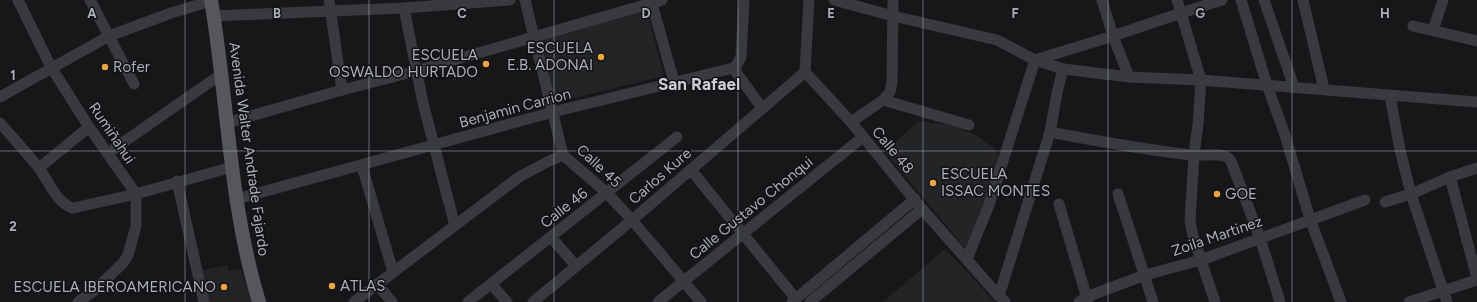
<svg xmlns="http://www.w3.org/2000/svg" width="1477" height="302" font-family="Figtree,sans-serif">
<rect width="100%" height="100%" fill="#171719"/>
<!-- built -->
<g fill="#232426">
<path d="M 646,7 L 664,76 L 554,103 L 537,38 Z"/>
<path d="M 918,121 L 950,125 L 976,135 L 995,149 L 999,157 L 978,221 L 965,248 L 885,152 Z"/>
<path d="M 945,249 L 995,302 L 883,302 Z"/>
<path d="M 227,265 L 229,271 L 241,269 L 251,302 L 206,302 L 199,271 Z"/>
</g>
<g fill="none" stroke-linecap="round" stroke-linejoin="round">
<!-- minor -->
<g stroke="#383a3e" stroke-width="11">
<path d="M 18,0 L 51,67 L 89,127 L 136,194 L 232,167"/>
<path d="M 90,0 L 134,84"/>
<path d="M 329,0 L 342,90"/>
<path d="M 525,0 L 563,155 L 607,193 L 632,220 L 701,302"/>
<path d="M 651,0 L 674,82"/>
<path d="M 809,0 L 805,72 L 851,122 L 922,209 L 999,296 L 1005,302"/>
<path d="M 834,0 L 893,16 L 997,40 L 1035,60 L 989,205 L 967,259"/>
<path d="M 1102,0 L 1113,36 L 1129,77 L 1063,69 L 1035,60 L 1113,36 L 1181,13 L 1201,80 L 1129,77"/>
<path d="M 1177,0 L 1181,13 L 1222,0"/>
<path d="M 1241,0 L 1267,85 L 1285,135 L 1310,219 L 1341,302"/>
<path d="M 1264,0 L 1294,87"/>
<path d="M 1303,0 L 1324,89"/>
<path d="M 404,8 L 423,103 L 455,226"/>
<path d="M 213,16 L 404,8 L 510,0"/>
<path d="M 1413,26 L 1477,41"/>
<path d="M 1433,30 L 1443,0"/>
<path d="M 733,68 L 762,108"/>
<path d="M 1063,69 L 1057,93 L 1050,132 C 1097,141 1145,150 1193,155 C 1205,156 1224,151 1231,161 L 1260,238 L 1280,302"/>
<path d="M 1390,96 L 1400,150 L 1411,194 L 1447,302"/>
<path d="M 0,97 L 109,36 L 171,13 L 211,1"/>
<path d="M 883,100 L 969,125"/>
<path d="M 851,122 L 883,100 L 890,92 L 892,82 L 893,0"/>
<path d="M 0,123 C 13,138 26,152 38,167 C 49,181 56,203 73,208 L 136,194 L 136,226 L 128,255 L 123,263 L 94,291 L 78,302"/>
<path d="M 226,123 L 342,90 L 416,71 L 662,0"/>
<path d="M 108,153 L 220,75"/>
<path d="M 362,166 L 393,272"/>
<path d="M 39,168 L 89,127"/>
<path d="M 691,170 L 796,299"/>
<path d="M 1450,177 L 1477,278"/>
<path d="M 177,181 L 204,302"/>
<path d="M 1118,194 L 1153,302"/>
<path d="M 237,199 L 553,112 L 733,68 L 737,65 L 741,57 L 744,0"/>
<path d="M 1385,202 L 1411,194 L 1450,177 L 1477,168"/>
<path d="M 1059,204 L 1088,302"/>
<path d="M 551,237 L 576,266"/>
<path d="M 377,284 L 392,302"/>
<path d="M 491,284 L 507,302"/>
<path d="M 999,296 L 1050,132"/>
<path d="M 354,302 L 519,177 L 547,162 L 563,155"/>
<path d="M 468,302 L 677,137"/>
<path d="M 533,302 L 632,220 L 805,72"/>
<path d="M 658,302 L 863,137"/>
<path d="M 792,302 L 915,199"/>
<path d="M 810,302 L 922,209"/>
<path d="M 1079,302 L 1086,297 L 1145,275 L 1201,260 L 1365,200"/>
<path d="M 1215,302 L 1193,236 L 1190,221 L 1194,155 L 1198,124 L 1201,80 L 1477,102"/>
<path d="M 1409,302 L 1477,280"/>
</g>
<!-- major -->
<path stroke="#55575d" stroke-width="14" d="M 211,0 C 228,100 229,204 259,302"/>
</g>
<!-- grid -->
<path fill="none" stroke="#aaafb9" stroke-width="1" stroke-opacity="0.55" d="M 185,0 L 185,302M 369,0 L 369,302M 554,0 L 554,302M 738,0 L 738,302M 923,0 L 923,302M 1108,0 L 1108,302M 1292,0 L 1292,302M 0,151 L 1477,151"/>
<!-- markers -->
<g fill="#eca63d" stroke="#121214" stroke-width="1.5">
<circle cx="601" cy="57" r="4"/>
<circle cx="486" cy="64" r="4"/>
<circle cx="105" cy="67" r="4"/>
<circle cx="933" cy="183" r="4"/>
<circle cx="1217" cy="194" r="4"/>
<circle cx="332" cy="286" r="4"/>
<circle cx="224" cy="287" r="4"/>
</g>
<g text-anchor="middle" stroke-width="3" stroke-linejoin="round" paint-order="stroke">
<!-- poi labels -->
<g font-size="15" fill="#aaafb9" stroke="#121214" text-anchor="start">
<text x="593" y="53" text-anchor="end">ESCUELA<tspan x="593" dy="17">E.B. ADONAI</tspan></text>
<text x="478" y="60" text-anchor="end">ESCUELA<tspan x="478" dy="17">OSWALDO HURTADO</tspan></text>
<text x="113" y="72">Rofer</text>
<text x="941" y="179">ESCUELA<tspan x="941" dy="17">ISSAC MONTES</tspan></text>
<text x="1225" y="199">GOE</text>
<text x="340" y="291">ATLAS</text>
<text x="216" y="292" text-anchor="end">ESCUELA IBEROAMERICANO</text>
</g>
<!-- street labels -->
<g font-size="15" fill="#aaafb9" stroke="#121214">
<text transform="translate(515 108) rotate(-15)" y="5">Benjamin Carrion</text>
<text transform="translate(112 133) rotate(56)" y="5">Rumiñahui</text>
<text transform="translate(249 149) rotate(82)" y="5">Avenida Walter Andrade Fajardo</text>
<text transform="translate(893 150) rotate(50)" y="5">Calle 48</text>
<text transform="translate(599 166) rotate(43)" y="5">Calle 45</text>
<text transform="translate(660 176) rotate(-41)" y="5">Carlos Kure</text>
<text transform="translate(564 208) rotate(-38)" y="5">Calle 46</text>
<text transform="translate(751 208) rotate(-39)" y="5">Calle Gustavo Chonqui</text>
<text transform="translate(1217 236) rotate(-19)" y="5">Zoila Martinez</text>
</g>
<!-- quarter labels -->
<g font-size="17" font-weight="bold" fill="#cbced5" stroke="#121214">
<text x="699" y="90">San Rafael</text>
</g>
</g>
<g font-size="13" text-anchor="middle" font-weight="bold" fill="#aaafb9" stroke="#121214" stroke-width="3" stroke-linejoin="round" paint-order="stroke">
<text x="92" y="18">A</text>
<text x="277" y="18">B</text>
<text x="462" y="18">C</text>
<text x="646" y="18">D</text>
<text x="831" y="18">E</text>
<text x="1015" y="18">F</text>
<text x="1200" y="18">G</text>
<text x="1385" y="18">H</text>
<text x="13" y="80">1</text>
<text x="13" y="231">2</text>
</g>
</svg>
